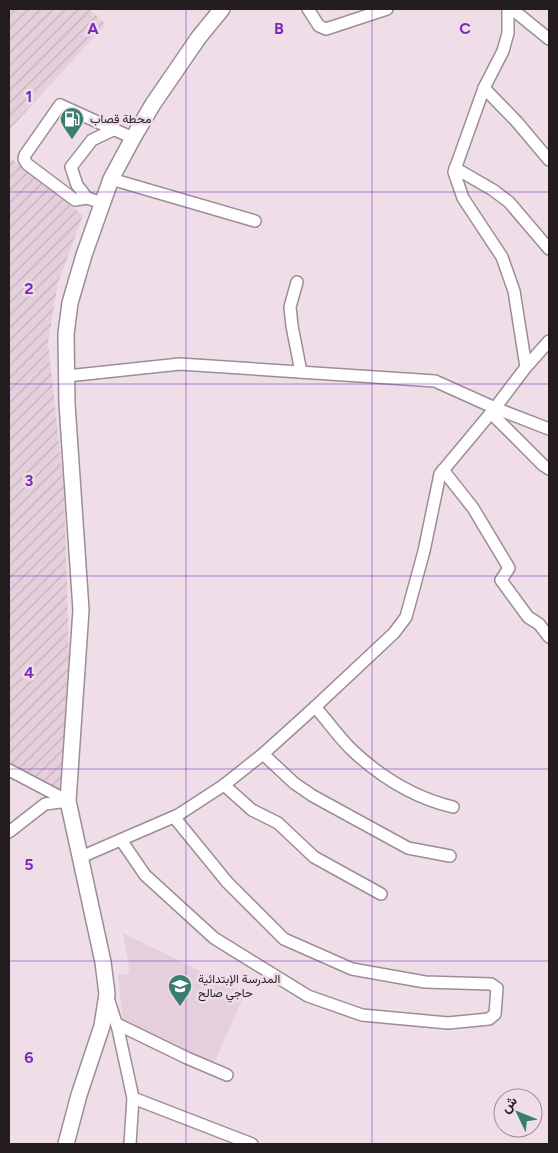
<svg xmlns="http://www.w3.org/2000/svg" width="558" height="1153" font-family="Figtree,Vazirmatn,sans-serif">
<defs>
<pattern id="industrial-furrows" width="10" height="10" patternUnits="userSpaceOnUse" patternTransform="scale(1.25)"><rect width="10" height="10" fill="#e6cfdd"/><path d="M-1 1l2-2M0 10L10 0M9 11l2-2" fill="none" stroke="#c5b1bd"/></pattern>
</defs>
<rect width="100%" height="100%" fill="#efdee8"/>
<!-- built -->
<path fill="#e6cfdd" d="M 123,933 L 245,993 L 214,1063 L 123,1021 L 118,975 L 130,973 Z"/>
<!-- industrial -->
<g fill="url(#industrial-furrows)">
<path d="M 9,9 L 89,9 L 106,24 L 9,130 Z"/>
<path d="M 9,157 L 83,215 L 58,283 L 48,342 L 64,488 L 67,585 L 69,664 L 61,797 L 9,776 Z"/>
</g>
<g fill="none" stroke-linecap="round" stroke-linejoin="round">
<!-- minor casing -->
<g stroke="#9d8d97" stroke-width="14">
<g id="minor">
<path d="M 308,9 L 319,26 L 326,29 L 387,9"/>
<path d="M 512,9 L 549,39"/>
<path d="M 484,88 L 517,122 L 549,160"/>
<path d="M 455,168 L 493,190 L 509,202 L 549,249"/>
<path d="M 111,179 L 255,221"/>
<path d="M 87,198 L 77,185 L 71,167 L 92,140 L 115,129"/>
<path d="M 102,203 L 87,198 L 75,200 L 27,164 L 24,159 L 25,155 L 60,105 L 133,138"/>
<path d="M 297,282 L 290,307 L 292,326 L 301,372"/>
<path d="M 526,367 L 549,341"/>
<path d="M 67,376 L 180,364 L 435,381 L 495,408 L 549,429"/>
<path d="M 491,413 L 543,465 L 549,469"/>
<path d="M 443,470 L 473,508 L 509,568 L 501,580 L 528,617 L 539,624 L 549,637"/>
<path d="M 315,707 C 328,721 339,738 353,751 C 381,777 415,798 453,807"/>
<path d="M 263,754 L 294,783 L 313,796 L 408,848 L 450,856"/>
<path d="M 9,770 L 68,801"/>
<path d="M 224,785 L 252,810 L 278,823 L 314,857 L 381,894"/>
<path d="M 9,832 L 45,804 L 68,801"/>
<path d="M 121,840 L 145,875 L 214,938 L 308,996 L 362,1015 L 448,1023 L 489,1019 L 495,1014 L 497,988 L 491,984 L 425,982 L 352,969 L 284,939 L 227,882 L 174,817"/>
<path d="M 81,857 L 178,815 L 224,785 L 263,754 L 315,707 L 394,633 L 406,617 L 424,551 L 440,474 L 495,408 L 526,367 L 514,291 L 502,257 L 463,198 L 454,172 L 484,88 L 503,51 L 508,33 L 508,9"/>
<path d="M 107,995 L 118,1029 L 133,1098 L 130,1144"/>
<path d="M 117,1024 L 187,1058 L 227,1075"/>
<path d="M 133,1098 L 252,1144"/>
</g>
</g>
<!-- major casing -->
<g stroke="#9d8d97" stroke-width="18">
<path id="major" d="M 66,1144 L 79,1095 L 102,1026 L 107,994 L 103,962 L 68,801 L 81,610 L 67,404 L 66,334 L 70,303 L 84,255 L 111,179 L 133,138 L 153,104 L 199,37 L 222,9"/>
</g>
<!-- minor -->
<use href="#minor" stroke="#fff" stroke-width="11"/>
<!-- major -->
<use href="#major" stroke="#fff" stroke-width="15"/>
</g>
<!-- grid -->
<path fill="none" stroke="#7b2cbf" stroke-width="1" stroke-opacity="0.55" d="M 186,9 L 186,1144M 372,9 L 372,1144M 9,192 L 549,192M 9,384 L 549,384M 9,576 L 549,576M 9,769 L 549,769M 9,961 L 549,961"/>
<!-- icons -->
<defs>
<g id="fuel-pin" transform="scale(1.25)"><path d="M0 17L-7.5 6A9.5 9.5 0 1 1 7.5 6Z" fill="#3a7e71" stroke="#efdee8"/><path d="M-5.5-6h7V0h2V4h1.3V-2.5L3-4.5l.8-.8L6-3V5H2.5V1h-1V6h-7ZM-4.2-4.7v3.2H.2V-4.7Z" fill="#fff"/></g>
<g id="school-pin" transform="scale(1.25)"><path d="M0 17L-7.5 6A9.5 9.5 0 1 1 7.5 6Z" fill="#3a7e71" stroke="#efdee8"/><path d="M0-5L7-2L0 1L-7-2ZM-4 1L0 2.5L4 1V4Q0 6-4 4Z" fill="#fff"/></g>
</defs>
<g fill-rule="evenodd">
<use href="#fuel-pin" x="72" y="119"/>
<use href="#school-pin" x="180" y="986"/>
</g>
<g text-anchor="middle" stroke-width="5" stroke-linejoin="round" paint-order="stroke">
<!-- poi labels -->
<g font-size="12" fill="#231d20" stroke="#efdee8" text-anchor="start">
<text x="90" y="123">محطة قصاب</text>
<text x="198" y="983">المدرسة الإبتدائية<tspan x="198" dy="14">حاجي صالح</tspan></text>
</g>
</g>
<g font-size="16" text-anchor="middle" font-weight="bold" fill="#7b2cbf" stroke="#efdee8" stroke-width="5" stroke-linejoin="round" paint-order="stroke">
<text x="93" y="34">A</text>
<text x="279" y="34">B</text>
<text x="465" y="34">C</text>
<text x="29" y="102">1</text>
<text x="29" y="294">2</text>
<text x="29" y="486">3</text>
<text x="29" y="678">4</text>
<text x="29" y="870">5</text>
<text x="29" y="1063">6</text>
</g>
<!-- border -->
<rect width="558" height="1153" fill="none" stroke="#231d20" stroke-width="20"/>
<!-- north arrow -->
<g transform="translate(518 1113) rotate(313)"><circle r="24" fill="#efdee8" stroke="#9d9198"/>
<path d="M0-4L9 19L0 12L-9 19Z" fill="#3a7e71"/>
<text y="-8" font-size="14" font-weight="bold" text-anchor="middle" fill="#231d20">ش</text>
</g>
</svg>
